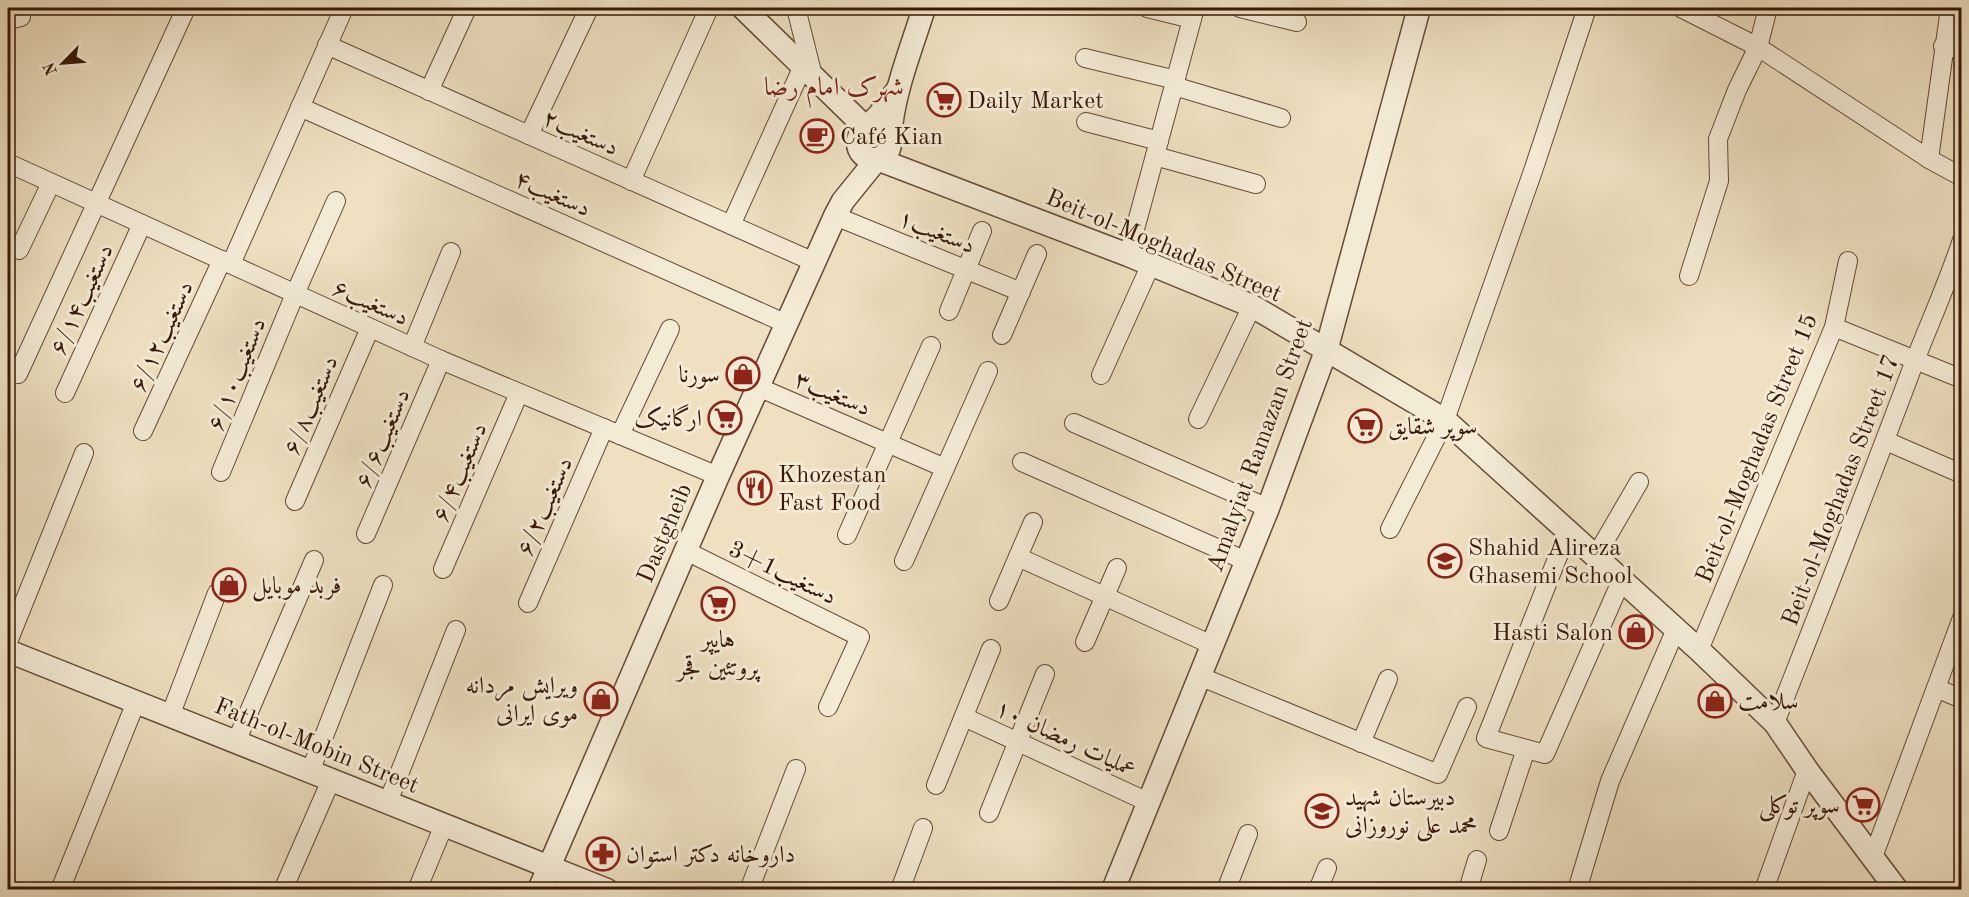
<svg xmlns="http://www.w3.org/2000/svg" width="1969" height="897" font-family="'Old Standard TT',Amiri,serif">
<rect width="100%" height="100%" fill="#eee0c1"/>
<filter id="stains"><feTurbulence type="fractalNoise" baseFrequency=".00333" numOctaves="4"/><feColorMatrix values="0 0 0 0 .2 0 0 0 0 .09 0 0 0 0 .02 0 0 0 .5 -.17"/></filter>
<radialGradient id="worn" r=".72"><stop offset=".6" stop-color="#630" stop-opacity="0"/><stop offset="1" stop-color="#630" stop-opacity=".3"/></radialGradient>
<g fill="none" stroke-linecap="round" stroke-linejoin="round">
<!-- minor casing -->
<g stroke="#664a36" stroke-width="20">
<g id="minor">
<path d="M 796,8 L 813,76"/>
<path d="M 1147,8 L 1192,19"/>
<path d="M 1240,8 L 1297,22"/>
<path d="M 1681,8 L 1758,47 L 1929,159 L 1962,177"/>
<path d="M 8,20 L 21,17 L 19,8"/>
<path d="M 327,45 L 814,262"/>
<path d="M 1943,46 L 1962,50"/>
<path d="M 1085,58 L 1176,80"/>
<path d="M 1174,86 L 1281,118"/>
<path d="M 429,91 L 467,8"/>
<path d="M 300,107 L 787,324"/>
<path d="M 1086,122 L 1159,141"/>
<path d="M 529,135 L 589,8"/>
<path d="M 1155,156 L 1256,184"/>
<path d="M 1929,159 L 1950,8"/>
<path d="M 8,163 L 441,360 L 718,476"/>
<path d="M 631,181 L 709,8"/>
<path d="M 835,216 L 1021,292"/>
<path d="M 731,225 L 803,66"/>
<path d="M 19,250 L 51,183"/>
<path d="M 1128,255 L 1195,8"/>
<path d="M 231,264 L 344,8"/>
<path d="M 1689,276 L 1719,181 L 1718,139 L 1737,90 L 1758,47 L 1768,8"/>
<path d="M 949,311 L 982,231"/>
<path d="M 1834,327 L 1962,379"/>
<path d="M 1002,335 L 1037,254"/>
<path d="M 412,347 L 451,252"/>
<path d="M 18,374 L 186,8"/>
<path d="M 1101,375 L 1151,264"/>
<path d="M 758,387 L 945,468"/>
<path d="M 65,393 L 142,224"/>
<path d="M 1198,419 L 1252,306"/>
<path d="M 1074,423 L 1268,508"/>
<path d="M 143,431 L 222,260"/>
<path d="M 620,435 L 670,329"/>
<path d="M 1886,441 L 1962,474"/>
<path d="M 1022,462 L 1246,561"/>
<path d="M 221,472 L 295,294 L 336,201"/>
<path d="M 295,501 L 370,328"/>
<path d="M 1390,529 L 1445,420 L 1533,171 L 1587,8"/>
<path d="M 1568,531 L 1486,738 L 1545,754 L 1622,579"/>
<path d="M 366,534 L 441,360"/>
<path d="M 847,535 L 931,346"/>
<path d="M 686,551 L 860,637 L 828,707"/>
<path d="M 1596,556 L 1639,482"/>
<path d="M 1018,557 L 1212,645"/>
<path d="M 904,561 L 988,371"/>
<path d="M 443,569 L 519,393"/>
<path d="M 999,601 L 1033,522"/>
<path d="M 528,603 L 604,428"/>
<path d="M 8,642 L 84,453"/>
<path d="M 1085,642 L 1117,568"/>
<path d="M 1699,650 L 1834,327 L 1848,261"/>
<path d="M 1199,676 L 1438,774 L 1467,707"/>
<path d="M 1936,688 L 1962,699"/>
<path d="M 170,716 L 217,593"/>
<path d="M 964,717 L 1148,802"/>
<path d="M 1775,723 C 1822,603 1869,484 1914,363 C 1930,322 1948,282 1962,240"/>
<path d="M 236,742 L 314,560"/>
<path d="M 1361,743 L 1388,679"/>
<path d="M 310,772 L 383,585"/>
<path d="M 936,785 L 991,649"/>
<path d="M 388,802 L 456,630"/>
<path d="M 989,813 L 1045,674"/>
<path d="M 1499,831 L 1526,749"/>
<path d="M 1873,857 L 1962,618"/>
<path d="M 60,890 L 136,702"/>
<path d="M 283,890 L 331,780"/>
<path d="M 417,890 L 444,825"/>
<path d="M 749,890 L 796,769"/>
<path d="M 900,890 L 923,828"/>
<path d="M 1226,890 L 1248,834"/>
<path d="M 1318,890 L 1327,868"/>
<path d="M 1468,890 L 1477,860"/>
<path d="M 1577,890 L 1610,781 L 1676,629"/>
<path d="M 1764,890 L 1807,770"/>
</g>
</g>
<!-- tertiary casing -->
<g stroke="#664a36" stroke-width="25">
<g id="tertiary">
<path d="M 743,8 L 866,128 L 879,115 L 898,89"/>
<circle cx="874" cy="143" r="16"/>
<path d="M 890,137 C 893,93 911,50 924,8"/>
<path d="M 8,651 L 607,890"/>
<path d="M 539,890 L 718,476 L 835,216 L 843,201 L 877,159 L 1128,255 L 1252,306 L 1445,420 L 1699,650 L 1775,723 L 1807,770 L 1897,890"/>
<path d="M 1113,890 L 1268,508 L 1326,351 L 1419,8"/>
</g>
</g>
<!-- minor -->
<use href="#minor" stroke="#f4ebd7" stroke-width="18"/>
<!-- tertiary -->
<use href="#tertiary" stroke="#f4ebd7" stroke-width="22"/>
</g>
<!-- icons -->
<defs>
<g id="supermarket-ring" transform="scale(1.725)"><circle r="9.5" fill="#f4ebd7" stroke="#8f2418" stroke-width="1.5"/><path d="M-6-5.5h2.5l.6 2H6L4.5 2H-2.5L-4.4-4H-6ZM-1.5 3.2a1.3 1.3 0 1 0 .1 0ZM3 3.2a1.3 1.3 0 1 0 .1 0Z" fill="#8f2418"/></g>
<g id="cafe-ring" transform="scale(1.725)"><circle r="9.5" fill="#f4ebd7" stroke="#8f2418" stroke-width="1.5"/><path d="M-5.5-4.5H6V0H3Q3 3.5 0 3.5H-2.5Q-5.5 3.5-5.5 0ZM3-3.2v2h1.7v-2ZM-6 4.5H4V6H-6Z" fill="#8f2418"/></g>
<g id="shop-ring" transform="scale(1.725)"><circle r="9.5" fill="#f4ebd7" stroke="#8f2418" stroke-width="1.5"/><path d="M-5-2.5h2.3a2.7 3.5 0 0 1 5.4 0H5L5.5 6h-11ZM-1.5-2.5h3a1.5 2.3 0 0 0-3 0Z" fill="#8f2418"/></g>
<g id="restaurant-ring" transform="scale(1.725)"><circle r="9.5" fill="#f4ebd7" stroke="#8f2418" stroke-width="1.5"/><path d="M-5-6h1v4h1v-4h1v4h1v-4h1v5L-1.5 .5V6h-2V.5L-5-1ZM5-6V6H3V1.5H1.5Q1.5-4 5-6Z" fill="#8f2418"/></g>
<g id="school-ring" transform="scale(1.725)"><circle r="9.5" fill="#f4ebd7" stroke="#8f2418" stroke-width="1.5"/><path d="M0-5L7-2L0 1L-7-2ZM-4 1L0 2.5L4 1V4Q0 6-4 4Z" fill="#8f2418"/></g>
<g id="pharmacy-ring" transform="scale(1.725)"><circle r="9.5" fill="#f4ebd7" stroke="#8f2418" stroke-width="1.5"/><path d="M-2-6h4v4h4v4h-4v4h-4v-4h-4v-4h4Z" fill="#8f2418"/></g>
</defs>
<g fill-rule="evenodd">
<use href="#supermarket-ring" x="944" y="100"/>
<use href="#cafe-ring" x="817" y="136"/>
<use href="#shop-ring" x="743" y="374"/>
<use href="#supermarket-ring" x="725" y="418"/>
<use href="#supermarket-ring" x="1365" y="426"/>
<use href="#restaurant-ring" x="755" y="488"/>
<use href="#school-ring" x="1445" y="561"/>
<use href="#shop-ring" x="229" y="585"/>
<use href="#supermarket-ring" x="718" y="604"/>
<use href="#shop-ring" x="1636" y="632"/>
<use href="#shop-ring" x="601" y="699"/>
<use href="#shop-ring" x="1715" y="701"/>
<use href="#supermarket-ring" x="1863" y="805"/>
<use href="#school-ring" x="1322" y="811"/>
<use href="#pharmacy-ring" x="603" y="854"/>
</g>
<g text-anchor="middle" stroke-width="6" stroke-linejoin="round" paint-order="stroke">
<!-- poi labels -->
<g font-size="24" fill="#381808" stroke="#f4ebd7" text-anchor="start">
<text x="967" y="108">Daily Market</text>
<text x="840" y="144">Café Kian</text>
<text x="720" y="382" text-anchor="end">سورنا</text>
<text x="702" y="426" text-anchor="end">ارگانیک</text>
<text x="1388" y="434">سوپر شقایق</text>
<text x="778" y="482">Khozestan<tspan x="778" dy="28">Fast Food</tspan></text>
<text x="1468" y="555">Shahid Alireza<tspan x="1468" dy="28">Ghasemi School</tspan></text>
<text x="252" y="593">فربد موبایل</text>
<text x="1613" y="640" text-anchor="end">Hasti Salon</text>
<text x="718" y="647" text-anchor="middle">هایپر<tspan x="718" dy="28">پروتئین قجر</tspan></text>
<text x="578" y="693" text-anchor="end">ویرایش مردانه<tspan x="578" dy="28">موی ایرانی</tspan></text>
<text x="1738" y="709">سلامت</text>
<text x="1345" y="805">دبیرستان شهید<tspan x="1345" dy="28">محمد علی نوروزانی</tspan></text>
<text x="1840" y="813" text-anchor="end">سوپر توکلی</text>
<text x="626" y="862">داروخانه دکتر استوان</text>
</g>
<!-- street labels -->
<g font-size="24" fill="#381808" stroke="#f4ebd7">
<text transform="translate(581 132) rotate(24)" y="8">۲دستغیب</text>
<text transform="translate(553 193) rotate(24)" y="8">دستغیب۴</text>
<text transform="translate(937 231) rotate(22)" y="8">دستغیب۱</text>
<text transform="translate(1164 245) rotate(23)" y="8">Beit-ol-Moghadas Street</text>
<text transform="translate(81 299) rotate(-65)" y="8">دستغیب۶/۱۴</text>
<text transform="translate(371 302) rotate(24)" y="8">دستغیب۶</text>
<text transform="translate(161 336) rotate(-65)" y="8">دستغیب۶/۱۲</text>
<text transform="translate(236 374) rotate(-68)" y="8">دستغیب۶/۱۰</text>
<text transform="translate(833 393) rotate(23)" y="8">دستغیب۳</text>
<text transform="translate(310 405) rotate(-67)" y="8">دستغیب۶/۸</text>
<text transform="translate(382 438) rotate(-67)" y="8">دستغیب۶/۶</text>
<text transform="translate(1259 445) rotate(-70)" y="8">Amalyiat Ramazan Street</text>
<text transform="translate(1756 448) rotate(-68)" y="8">Beit-ol-Moghadas Street 15</text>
<text transform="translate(459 472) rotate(-67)" y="8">دستغیب۶/۴</text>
<text transform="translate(1840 490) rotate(-69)" y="8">Beit-ol-Moghadas Street 17</text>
<text transform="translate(544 506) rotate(-66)" y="8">دستغیب۶/۲</text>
<text transform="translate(664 533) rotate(-67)" y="8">Dastgheib</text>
<text transform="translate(783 572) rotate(26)" y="8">3+1دستغیب</text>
<text transform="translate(1066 738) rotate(25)" y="8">عملیات رمضان ۱۰</text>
<text transform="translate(317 745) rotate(22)" y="8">Fath-ol-Mobin Street</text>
</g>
<!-- neighbourhood labels -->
<g font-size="26" fill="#7a1f14" stroke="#f4ebd7">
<text x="834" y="95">شهرک امام رضا</text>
</g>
</g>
<!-- margin -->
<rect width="1969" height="897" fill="none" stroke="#eee0c1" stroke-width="30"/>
<rect x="9" y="9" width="1951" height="879" fill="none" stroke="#381808" stroke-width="3"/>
<rect x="15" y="15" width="1939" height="867" fill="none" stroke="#381808" stroke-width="1.5"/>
<!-- north arrow -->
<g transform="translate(63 63) rotate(245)" stroke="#f4ebd7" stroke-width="4.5" paint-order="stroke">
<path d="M0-4.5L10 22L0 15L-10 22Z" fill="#381808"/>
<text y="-9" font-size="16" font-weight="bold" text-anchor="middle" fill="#381808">N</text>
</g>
<rect width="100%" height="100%" filter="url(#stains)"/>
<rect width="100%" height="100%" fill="url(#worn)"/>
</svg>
